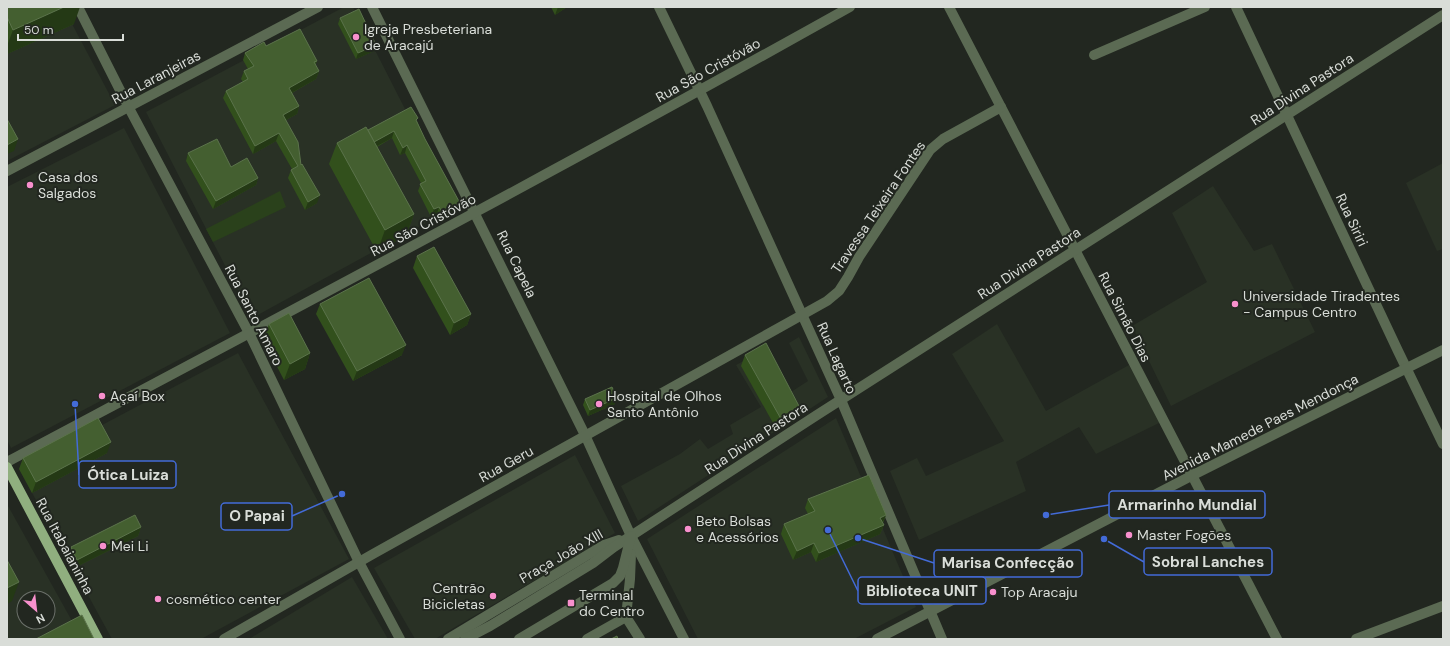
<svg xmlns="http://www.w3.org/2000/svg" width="1450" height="646" font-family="'DM Sans',sans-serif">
<rect width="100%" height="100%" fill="#222720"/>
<!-- built -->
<g fill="#293125" fill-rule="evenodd">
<path d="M 7,7 L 63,7 L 115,105 L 7,161 Z"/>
<path d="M 344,7 L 353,7 L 455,207 L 252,318 L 146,112 Z"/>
<path d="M 124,128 L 230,333 L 11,448 L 7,440 L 7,187 Z"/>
<path d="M 1443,163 L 1443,249 L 1437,251 L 1406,183 Z"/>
<path d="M 1213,186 L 1254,251 L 1272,244 L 1315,332 L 1171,406 L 1132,326 L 1207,282 L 1172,213 Z"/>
<path d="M 997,324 L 1046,411 L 1129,365 L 1161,422 L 1096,454 L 1079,427 L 1016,462 L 1026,491 L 919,540 L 890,471 L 917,458 L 926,476 L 1004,441 L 952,354 Z"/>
<path d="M 799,337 L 828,397 L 638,521 L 621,486 L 680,454 L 700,439 L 708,449 L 733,434 L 730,425 L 761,407 L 736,365 L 768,348 L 791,392 L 808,381 L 789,343 Z"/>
<path d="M 238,353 L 349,559 L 201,639 L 112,639 L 19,469 Z"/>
<path d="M 836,418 L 916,607 L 854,639 L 698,639 L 647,539 Z"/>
<path d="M 575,455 L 615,533 L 435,639 L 415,639 L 374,568 Z"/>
<path d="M 7,504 L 82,639 L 7,639 ZM 24,598 L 48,598 L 48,622 L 24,622 Z"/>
<path d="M 352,577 L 388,639 L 249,639 Z"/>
</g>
<!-- green -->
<path fill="#2a411b" d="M 280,191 L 286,207 L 213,242 L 206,229 Z"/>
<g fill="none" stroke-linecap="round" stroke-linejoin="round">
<!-- minor -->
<g stroke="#5b6a53" stroke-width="10">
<path d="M 78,7 L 129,108 L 249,333 L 359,562 L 400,639"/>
<path d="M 372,7 L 585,435 L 631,536 L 684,639"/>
<path d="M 659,7 L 707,106 L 841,400 L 942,639"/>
<path d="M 949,7 C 1060,217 1166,429 1277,639"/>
<path d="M 1236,7 L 1398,351 L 1443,444"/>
<path d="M 1094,55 L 1205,7"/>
<path d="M 7,171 L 318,7"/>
<path d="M 7,462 C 289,312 571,163 850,7"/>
<path d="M 631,554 L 630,579 L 626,617 L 640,639"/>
<path d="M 224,639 L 373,554 L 827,301 L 839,291 L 848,277 L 859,257 L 930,150 L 943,139 L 1001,107"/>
<path d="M 448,639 L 604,545 L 619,540"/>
<path d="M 465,639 L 490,626 L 593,563 L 614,547 L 817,415 L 1443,15"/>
<path d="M 519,639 L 613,583 L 620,576 L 623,568 L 631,536"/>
<path d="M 587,639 L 626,617"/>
<path d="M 877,639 L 1191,476 L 1443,350"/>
<path d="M 1356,639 L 1443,606"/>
</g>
<!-- major -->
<path stroke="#90af7f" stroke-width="10" d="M 7,467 L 98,639"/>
</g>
<!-- wall -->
<g fill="#32501c">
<path d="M 7,7 L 74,24 L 7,54 Z"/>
<path d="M 551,7 L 567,7 L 555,15 Z"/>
<path d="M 340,18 L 376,45 L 374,51 L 356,59 L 338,24 Z"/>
<path d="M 266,46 L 317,61 L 315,65 L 319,71 L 316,79 L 292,93 L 299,106 L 297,114 L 286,120 L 301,165 L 317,203 L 305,210 L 288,178 L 291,170 L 292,169 L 276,141 L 253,154 L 223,98 L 226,91 L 243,82 L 241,79 L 244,71 L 248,69 L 243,60 L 245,53 Z"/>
<path d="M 417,121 L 425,139 L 460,203 L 457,210 L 439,219 L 437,214 L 431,217 L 418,191 L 421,183 L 405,153 L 400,155 L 392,138 L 377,147 L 414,214 L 406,236 L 377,252 L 329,164 L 337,143 Z"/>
<path d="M 188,153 L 231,167 L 258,178 L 256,185 L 213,209 L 186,161 Z"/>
<path d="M 417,256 L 471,314 L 467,325 L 450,335 L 413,268 Z"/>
<path d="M 320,304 L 402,355 L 353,381 L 316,314 Z"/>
<path d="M 269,324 L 310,353 L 305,369 L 284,380 L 263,340 Z"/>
<path d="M 745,355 L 800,408 L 796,420 L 777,430 L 741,366 Z"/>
<path d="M 585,399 L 615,404 L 588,416 L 583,405 Z"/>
<path d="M 107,453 L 32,493 L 19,469 L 23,458 Z"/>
<path d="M 808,499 L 886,515 L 883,523 L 884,525 L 880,534 L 816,562 L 811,552 L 793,560 L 781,534 L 784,524 L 808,514 L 805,508 Z"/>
<path d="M 141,527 L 138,536 L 74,568 L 68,556 L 71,547 Z"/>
</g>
<!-- shaded-wall -->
<g fill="#243915">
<path d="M 64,7 L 80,7 L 74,24 L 7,54 L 7,46 L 13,30 Z"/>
<path d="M 558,7 L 567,7 L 555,15 Z"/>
<path d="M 376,45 L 374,51 L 356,59 L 358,53 Z"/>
<path d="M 319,71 L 316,79 L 286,96 L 289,88 Z"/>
<path d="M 299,106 L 297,114 L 280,123 L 283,115 Z"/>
<path d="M 394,131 L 392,138 L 364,153 L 367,146 Z"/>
<path d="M 279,133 L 276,141 L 253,154 L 255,146 Z"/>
<path d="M 18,139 L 14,151 L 7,154 L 7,145 Z"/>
<path d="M 407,145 L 405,153 L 400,155 L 403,148 Z"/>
<path d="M 258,178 L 256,185 L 213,209 L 216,201 Z"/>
<path d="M 320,195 L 317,203 L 305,210 L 308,202 Z"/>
<path d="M 460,203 L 457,210 L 439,219 L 442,212 Z"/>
<path d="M 439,207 L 437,214 L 431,217 L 434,209 Z"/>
<path d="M 414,214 L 406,236 L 377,252 L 385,230 Z"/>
<path d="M 471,314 L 467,325 L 450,335 L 454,323 Z"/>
<path d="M 406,345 L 402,355 L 353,381 L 357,371 Z"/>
<path d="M 310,353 L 305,369 L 284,380 L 290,364 Z"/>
<path d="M 617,398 L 615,404 L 588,416 L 590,410 Z"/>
<path d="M 800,408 L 796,420 L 777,430 L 781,419 Z"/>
<path d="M 111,442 L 107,453 L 32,493 L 36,482 Z"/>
<path d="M 886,515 L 882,524 L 880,518 Z"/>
<path d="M 884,525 L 880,534 L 816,562 L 819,553 Z"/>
<path d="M 141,527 L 138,536 L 74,568 L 77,560 Z"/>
<path d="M 814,543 L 811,552 L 793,560 L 797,551 Z"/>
<path d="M 19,582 L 12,601 L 7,604 L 7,588 Z"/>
</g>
<!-- building -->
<g fill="#445f30" stroke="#5b734b">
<path d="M 7,7 L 64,7 L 13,30 L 7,17 Z"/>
<path d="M 359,9 L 376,45 L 358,53 L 340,18 Z"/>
<path d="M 300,29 L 317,61 L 314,62 L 319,71 L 289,88 L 299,106 L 283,115 L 298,142 L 301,165 L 302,164 L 320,195 L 308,202 L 291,170 L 298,166 L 279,133 L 255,146 L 226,91 L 248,79 L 244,71 L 254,66 L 245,53 L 264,42 L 266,46 Z"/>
<path d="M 411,107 L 418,118 L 416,120 L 425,139 L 460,203 L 442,212 L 439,207 L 434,209 L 420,184 L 426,181 L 407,145 L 403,148 L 394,131 L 374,142 L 368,130 Z"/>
<path d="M 7,119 L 18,139 L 7,145 Z"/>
<path d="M 366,127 L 414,214 L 385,230 L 337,143 Z"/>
<path d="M 217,139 L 231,167 L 247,158 L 258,178 L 216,201 L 188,153 Z"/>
<path d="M 434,247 L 471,314 L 454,323 L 417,256 Z"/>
<path d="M 369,278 L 406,345 L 357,371 L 320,304 Z"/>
<path d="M 289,313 L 310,353 L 290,364 L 269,324 Z"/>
<path d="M 766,343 L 800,408 L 781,419 L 745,355 Z"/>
<path d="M 612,387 L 617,398 L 590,410 L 585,399 Z"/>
<path d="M 98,418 L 111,442 L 36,482 L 23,458 Z"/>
<path d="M 869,475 L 886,515 L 880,518 L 884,525 L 819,553 L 814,543 L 797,551 L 784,524 L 815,511 L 808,499 Z"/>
<path d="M 135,515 L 141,527 L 77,560 L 71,547 Z"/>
<path d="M 7,560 L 19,582 L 7,588 Z"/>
<path d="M 82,615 L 94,639 L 36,639 Z"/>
<path d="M 617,636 L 618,639 L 611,639 Z"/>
</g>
<!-- markers -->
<g fill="#f890cd" stroke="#222720" stroke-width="1.5">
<circle cx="356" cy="37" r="4"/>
<circle cx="30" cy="185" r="4"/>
<circle cx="1235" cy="304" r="4"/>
<circle cx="102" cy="396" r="4"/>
<circle cx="599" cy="404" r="4"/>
<circle cx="688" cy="529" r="4"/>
<circle cx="1129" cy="535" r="4"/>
<circle cx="103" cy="546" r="4"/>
<circle cx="993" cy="592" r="4"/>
<circle cx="493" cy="596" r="4"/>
<circle cx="158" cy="599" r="4"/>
<rect x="567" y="599" width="8" height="8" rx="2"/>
</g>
<g text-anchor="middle" stroke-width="4" stroke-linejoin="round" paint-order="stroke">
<!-- poi labels -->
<g font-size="14" fill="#d9ddd8" stroke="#222720" text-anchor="start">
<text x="364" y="34">Igreja Presbeteriana<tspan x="364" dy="16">de Aracajú</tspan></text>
<text x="38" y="182">Casa dos<tspan x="38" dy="16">Salgados</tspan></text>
<text x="1243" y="301">Universidade Tiradentes<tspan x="1243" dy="16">- Campus Centro</tspan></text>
<text x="110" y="401">Açaí Box</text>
<text x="607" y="401">Hospital de Olhos<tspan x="607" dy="16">Santo Antônio</tspan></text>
<text x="696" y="526">Beto Bolsas<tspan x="696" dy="16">e Acessórios</tspan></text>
<text x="1137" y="540">Master Fogões</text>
<text x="111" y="551">Mei Li</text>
<text x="485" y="593" text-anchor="end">Centrão<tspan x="485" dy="16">Bicicletas</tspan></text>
<text x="1001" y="597">Top Aracaju</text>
<text x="579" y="600">Terminal<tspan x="579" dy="16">do Centro</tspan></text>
<text x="166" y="604">cosmético center</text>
</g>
<!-- street labels -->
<g font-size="14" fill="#d9ddd8" stroke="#222720">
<text transform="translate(708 70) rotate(-29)" y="5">Rua São Cristóvão</text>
<text transform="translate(156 77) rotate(-28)" y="5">Rua Laranjeiras</text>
<text transform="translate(1302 89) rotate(-33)" y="5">Rua Divina Pastora</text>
<text transform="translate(878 207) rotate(-56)" y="5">Travessa Teixeira Fontes</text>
<text transform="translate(1352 220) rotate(65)" y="5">Rua Siriri</text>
<text transform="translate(423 225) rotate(-28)" y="5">Rua São Cristóvão</text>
<text transform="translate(1029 263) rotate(-33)" y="5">Rua Divina Pastora</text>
<text transform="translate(517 264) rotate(64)" y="5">Rua Capela</text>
<text transform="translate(254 315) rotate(63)" y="5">Rua Santo Amaro</text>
<text transform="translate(1125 317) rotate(63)" y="5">Rua Simão Dias</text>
<text transform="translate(837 358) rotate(66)" y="5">Rua Lagarto</text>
<text transform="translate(1260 427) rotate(-27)" y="5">Avenida Mamede Paes Mendonça</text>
<text transform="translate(756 438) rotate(-33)" y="5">Rua Divina Pastora</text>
<text transform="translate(506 464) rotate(-29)" y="5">Rua Geru</text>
<text transform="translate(65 546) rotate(62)" y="5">Rua Itabaianinha</text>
<text transform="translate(561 556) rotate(-30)" y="5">Praça João XIII</text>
</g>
</g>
<!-- callouts -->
<path fill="none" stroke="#436bd8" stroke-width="1.5" d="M75 404L79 475M1046 515L1109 505M342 494L292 516M1104 539L1144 562M858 538L934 563M828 530L858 591"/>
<g fill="#436bd8" stroke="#222720" stroke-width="1.5">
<circle cx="75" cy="404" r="4"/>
<circle cx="1046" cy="515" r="4"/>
<circle cx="342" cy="494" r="4"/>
<circle cx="1104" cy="539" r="4"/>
<circle cx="858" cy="538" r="4"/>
<circle cx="828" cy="530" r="4"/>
</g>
<g fill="#222720" stroke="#436bd8" stroke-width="1.5">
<rect x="79" y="461" width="97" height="27" rx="4"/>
<rect x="1109" y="491" width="156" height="27" rx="4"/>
<rect x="221" y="503" width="71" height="27" rx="4"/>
<rect x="1144" y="548" width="128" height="27" rx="4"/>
<rect x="934" y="550" width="148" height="27" rx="4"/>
<rect x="858" y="577" width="128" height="27" rx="4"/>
</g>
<g font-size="15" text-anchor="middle" font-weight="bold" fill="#d9ddd8">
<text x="128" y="480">Ótica Luiza</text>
<text x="1187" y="510">Armarinho Mundial</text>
<text x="257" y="521">O Papai</text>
<text x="1208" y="567">Sobral Lanches</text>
<text x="1008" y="568">Marisa Confecção</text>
<text x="922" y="596">Biblioteca UNIT</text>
</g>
<!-- border -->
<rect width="1450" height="646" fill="none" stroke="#d9ddd8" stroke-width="16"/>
<!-- north arrow -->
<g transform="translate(36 610) rotate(152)"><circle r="19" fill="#222720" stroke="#6b706a"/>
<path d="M0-3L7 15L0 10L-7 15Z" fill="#f890cd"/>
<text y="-6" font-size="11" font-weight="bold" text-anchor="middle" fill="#d9ddd8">N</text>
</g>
<!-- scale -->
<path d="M18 34v6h105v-6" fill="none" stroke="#d9ddd8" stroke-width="2"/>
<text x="24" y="34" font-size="12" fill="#d9ddd8" stroke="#222720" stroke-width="3" paint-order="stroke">50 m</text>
</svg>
